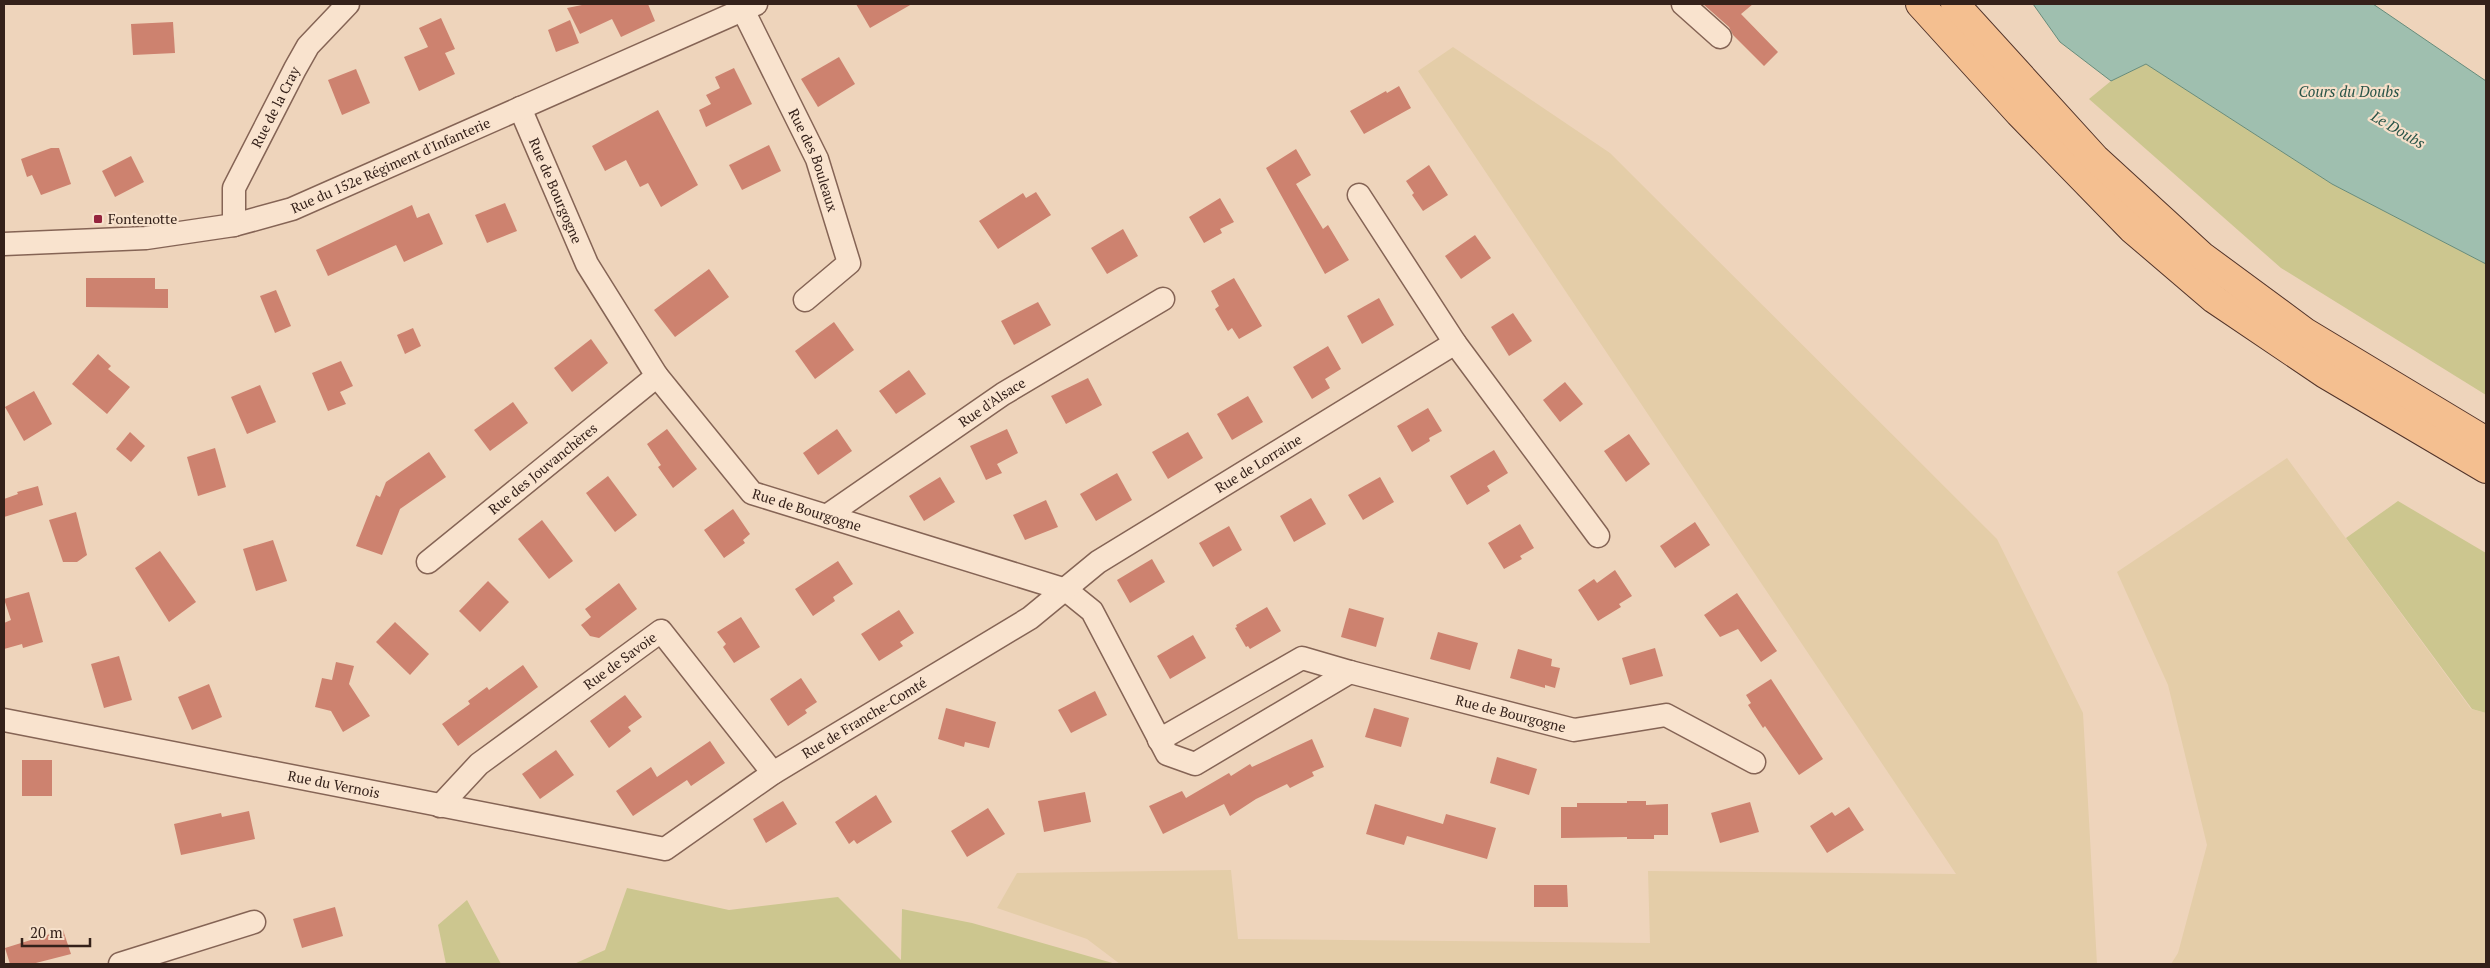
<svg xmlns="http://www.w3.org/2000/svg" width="2490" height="968" font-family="'PT Serif',serif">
<rect width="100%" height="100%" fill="#eed4bb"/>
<!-- farmland -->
<g fill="#e4cda8">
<path d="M 1453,47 L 1610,153 L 1997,539 L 2083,713 L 2097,964 L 1120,964 L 1087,939 L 997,908 L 1017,873 L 1231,870 L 1238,939 L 1650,943 L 1648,871 L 1956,874 L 1418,71 Z"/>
<path d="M 2287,458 L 2471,709 L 2486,713 L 2486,964 L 2171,964 L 2178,953 L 2207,845 L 2168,685 L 2117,572 Z"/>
</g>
<!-- green -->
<g fill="#ccc68f">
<path d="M 2146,64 L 2332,184 L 2486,264 L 2486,395 L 2281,268 L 2089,99 L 2111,81 Z"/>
<path d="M 2398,501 L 2486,553 L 2486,713 L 2472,709 L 2346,538 Z"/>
<path d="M 627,888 L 729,910 L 838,897 L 901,960 L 902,909 L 972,923 L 1116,964 L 574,964 L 605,950 Z"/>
<path d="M 467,900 L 501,964 L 446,964 L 438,925 Z"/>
</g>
<!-- water -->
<path fill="#9fbfaf" stroke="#678c7b" d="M 2033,4 L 2373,4 L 2486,81 L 2486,264 L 2332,184 L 2146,64 L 2111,81 L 2060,42 Z"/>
<!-- building -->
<g fill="#cd826f">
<path d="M 587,4 L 648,4 L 655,21 L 621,37 L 612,19 L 580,34 L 567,8 Z"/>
<path d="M 856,4 L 912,4 L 870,28 Z"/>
<path d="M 1703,4 L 1753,4 L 1741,14 L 1778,52 L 1764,66 L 1733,35 L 1729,27 Z"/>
<path d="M 441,18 L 455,49 L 445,53 L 455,74 L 419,91 L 404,57 L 428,47 L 419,28 Z"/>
<path d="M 570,20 L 579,43 L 556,52 L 548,30 Z"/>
<path d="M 173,22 L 175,53 L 133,55 L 131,24 Z"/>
<path d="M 839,57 L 855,84 L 818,107 L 801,79 Z"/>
<path d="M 734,68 L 752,104 L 706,127 L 699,110 L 711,104 L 706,95 L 720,88 L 715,77 Z"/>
<path d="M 356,69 L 370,103 L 342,115 L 328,80 Z"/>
<path d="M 1399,86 L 1411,108 L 1364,134 L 1350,111 L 1386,91 L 1387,93 Z"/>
<path d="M 658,110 L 698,185 L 661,207 L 648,183 L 640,187 L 626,160 L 605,171 L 592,146 Z"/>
<path d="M 769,145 L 781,171 L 742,190 L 729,165 Z"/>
<path d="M 51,148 L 59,148 L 71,184 L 41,195 L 32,175 L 27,177 L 21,159 Z"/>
<path d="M 1296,149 L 1311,175 L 1296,184 L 1323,229 L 1328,225 L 1349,260 L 1325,274 L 1266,168 Z"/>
<path d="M 131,156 L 144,182 L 115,197 L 102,171 Z"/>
<path d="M 1429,165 L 1448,195 L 1423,211 L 1412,195 L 1414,193 L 1406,181 Z"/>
<path d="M 1036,192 L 1051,215 L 998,249 L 979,221 L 1023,193 L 1026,198 Z"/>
<path d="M 1220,198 L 1234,222 L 1220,229 L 1222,233 L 1204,243 L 1189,217 Z"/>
<path d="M 505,203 L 517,231 L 487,243 L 475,215 Z"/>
<path d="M 412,205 L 417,218 L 429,213 L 443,244 L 404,262 L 396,245 L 328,276 L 316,250 Z"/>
<path d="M 1123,229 L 1138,256 L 1107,274 L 1091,248 Z"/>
<path d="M 1475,235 L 1491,258 L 1461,279 L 1445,256 Z"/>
<path d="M 709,269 L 729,297 L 675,337 L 654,310 Z"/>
<path d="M 86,278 L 155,278 L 155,289 L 168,289 L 168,308 L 86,307 Z"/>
<path d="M 1234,278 L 1262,326 L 1239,339 L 1232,328 L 1228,331 L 1215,309 L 1219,306 L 1211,291 Z"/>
<path d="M 276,290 L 291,326 L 275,333 L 260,296 Z"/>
<path d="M 1379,298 L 1394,325 L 1362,344 L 1347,316 Z"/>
<path d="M 1038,302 L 1051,325 L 1014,345 L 1001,321 Z"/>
<path d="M 1513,313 L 1532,341 L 1509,356 L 1491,327 Z"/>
<path d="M 834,322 L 854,350 L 815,379 L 795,351 Z"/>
<path d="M 413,328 L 421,346 L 405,354 L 397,335 Z"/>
<path d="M 591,339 L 608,363 L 572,392 L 554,368 Z"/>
<path d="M 1328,346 L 1341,369 L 1325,379 L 1330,388 L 1312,399 L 1293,367 Z"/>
<path d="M 98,354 L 111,366 L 108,369 L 130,387 L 107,414 L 72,384 Z"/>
<path d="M 341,361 L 353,386 L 340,392 L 346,404 L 328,411 L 312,373 Z"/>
<path d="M 909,370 L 926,394 L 896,414 L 879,391 Z"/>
<path d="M 1088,378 L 1102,405 L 1066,424 L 1051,396 Z"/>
<path d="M 1565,382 L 1583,404 L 1560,422 L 1543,400 Z"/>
<path d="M 260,385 L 276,422 L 247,434 L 231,397 Z"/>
<path d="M 34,391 L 52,424 L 24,441 L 5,407 Z"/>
<path d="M 1248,396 L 1263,422 L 1232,440 L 1217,414 Z"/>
<path d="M 513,402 L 528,423 L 490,451 L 474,430 Z"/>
<path d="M 1428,408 L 1442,431 L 1429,438 L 1430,441 L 1412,452 L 1397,426 Z"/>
<path d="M 667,429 L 697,469 L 673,488 L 658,467 L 661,465 L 647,444 Z"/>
<path d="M 837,429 L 852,451 L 818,475 L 803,453 Z"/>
<path d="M 1007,429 L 1018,453 L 997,464 L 1002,473 L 986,480 L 970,446 Z"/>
<path d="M 130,432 L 145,446 L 131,462 L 116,449 Z"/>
<path d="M 1188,432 L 1203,458 L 1168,479 L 1152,452 Z"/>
<path d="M 1629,434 L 1650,464 L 1626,482 L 1604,451 Z"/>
<path d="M 215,448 L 226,487 L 198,496 L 187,457 Z"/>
<path d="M 1494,450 L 1508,473 L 1487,486 L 1490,491 L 1467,505 L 1450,476 Z"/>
<path d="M 429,452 L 446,477 L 400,509 L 382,555 L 356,546 L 376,495 L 380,497 L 386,482 Z"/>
<path d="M 1117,473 L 1132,500 L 1096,521 L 1080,494 Z"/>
<path d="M 608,476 L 637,515 L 615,532 L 586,493 Z"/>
<path d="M 940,477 L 955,502 L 924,521 L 909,496 Z"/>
<path d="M 1380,477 L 1394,502 L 1363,520 L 1348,495 Z"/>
<path d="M 38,486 L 43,505 L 4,517 L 4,499 L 18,494 L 17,492 Z"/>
<path d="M 1311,498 L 1326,524 L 1294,542 L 1280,516 Z"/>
<path d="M 1046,500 L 1058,527 L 1025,540 L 1013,515 Z"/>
<path d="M 733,509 L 750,534 L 743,540 L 745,543 L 724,558 L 704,530 Z"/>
<path d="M 76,512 L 87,555 L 77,562 L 63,562 L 49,520 Z"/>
<path d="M 542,520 L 573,561 L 549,579 L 518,539 Z"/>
<path d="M 1695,522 L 1710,545 L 1675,568 L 1660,546 Z"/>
<path d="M 1520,524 L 1534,548 L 1520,556 L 1522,559 L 1504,569 L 1488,543 Z"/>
<path d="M 1229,526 L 1242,550 L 1213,567 L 1199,543 Z"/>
<path d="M 273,540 L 287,581 L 256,591 L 243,549 Z"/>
<path d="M 160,551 L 196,602 L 169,622 L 135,568 Z"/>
<path d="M 1152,559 L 1165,582 L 1130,603 L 1117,580 Z"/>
<path d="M 838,561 L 853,584 L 833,597 L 835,601 L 813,616 L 795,589 Z"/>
<path d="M 1615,570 L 1632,596 L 1619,604 L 1621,607 L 1598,621 L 1578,590 L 1594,579 L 1597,583 Z"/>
<path d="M 488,581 L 509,602 L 480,632 L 459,611 Z"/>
<path d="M 619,583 L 637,609 L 599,638 L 590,636 L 581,625 L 591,617 L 585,609 Z"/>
<path d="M 29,592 L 43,642 L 23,648 L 22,644 L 4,649 L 4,623 L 11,620 L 4,599 Z"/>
<path d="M 1737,593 L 1777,651 L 1761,662 L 1738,629 L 1720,637 L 1704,615 Z"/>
<path d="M 1267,607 L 1281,631 L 1250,649 L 1248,646 L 1246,647 L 1235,628 L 1237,627 L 1236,625 Z"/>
<path d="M 1349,608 L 1384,618 L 1376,647 L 1341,637 Z"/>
<path d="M 899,610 L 914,633 L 900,642 L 903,646 L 879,661 L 861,634 Z"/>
<path d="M 741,617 L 760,647 L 734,663 L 723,647 L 726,644 L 717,632 Z"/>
<path d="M 395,622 L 429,654 L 410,675 L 376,642 Z"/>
<path d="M 1438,632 L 1478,643 L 1470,670 L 1430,659 Z"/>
<path d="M 1193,635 L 1206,658 L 1170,679 L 1157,656 Z"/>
<path d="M 1655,648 L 1663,676 L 1630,685 L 1622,658 Z"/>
<path d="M 1518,649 L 1552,659 L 1551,666 L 1560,668 L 1555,688 L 1545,685 L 1545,688 L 1510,678 Z"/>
<path d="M 119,656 L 132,700 L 104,708 L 91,664 Z"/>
<path d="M 336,662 L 354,666 L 349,684 L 370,716 L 343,732 L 331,711 L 315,707 L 322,678 L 332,680 Z"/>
<path d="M 523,665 L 538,687 L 458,746 L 442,724 L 470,704 L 468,701 L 487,687 L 489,690 Z"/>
<path d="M 801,678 L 817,702 L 805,710 L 807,713 L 788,726 L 770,699 Z"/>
<path d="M 1771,679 L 1823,759 L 1799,775 L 1765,726 L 1763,728 L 1748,705 L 1751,703 L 1746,695 Z"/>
<path d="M 209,684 L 222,717 L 192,730 L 178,697 Z"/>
<path d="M 1095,691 L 1107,715 L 1071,733 L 1058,710 Z"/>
<path d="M 625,695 L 642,717 L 628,727 L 631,731 L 609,748 L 590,721 Z"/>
<path d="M 946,708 L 996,722 L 989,748 L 965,742 L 964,747 L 938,739 Z"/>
<path d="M 1374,708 L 1409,718 L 1401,747 L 1365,737 Z"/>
<path d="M 1312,739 L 1324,767 L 1312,772 L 1314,776 L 1290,788 L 1287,784 L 1256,799 L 1230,816 L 1224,804 L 1163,834 L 1149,806 L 1182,791 L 1186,798 L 1229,773 L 1231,776 L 1250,764 L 1252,767 Z"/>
<path d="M 710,741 L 725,763 L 691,786 L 687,780 L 633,816 L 616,791 L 651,767 L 657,777 Z"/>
<path d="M 556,750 L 574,775 L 540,799 L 522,774 Z"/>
<path d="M 1497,757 L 1537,769 L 1529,795 L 1490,783 Z"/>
<rect x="22" y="760" width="30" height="36"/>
<path d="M 1085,792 L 1091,822 L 1044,832 L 1038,801 Z"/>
<path d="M 876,795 L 892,822 L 857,844 L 854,840 L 849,844 L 835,822 Z"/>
<path d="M 783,801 L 797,824 L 766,843 L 753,819 Z"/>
<path d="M 1627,801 L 1646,801 L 1646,805 L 1668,804 L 1668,835 L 1654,835 L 1654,839 L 1627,839 L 1627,837 L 1561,838 L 1561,807 L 1577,807 L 1577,803 L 1627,803 Z"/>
<path d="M 1750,802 L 1759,832 L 1720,843 L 1711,813 Z"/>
<path d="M 1375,804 L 1443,824 L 1446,814 L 1496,828 L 1487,859 L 1407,836 L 1404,845 L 1366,834 Z"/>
<path d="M 1849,807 L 1864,830 L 1827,853 L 1810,826 L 1832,812 L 1835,816 Z"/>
<path d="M 988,808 L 1005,834 L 967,857 L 951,831 Z"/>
<path d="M 249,811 L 255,839 L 181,855 L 174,824 L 221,813 L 222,817 Z"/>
<path d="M 1534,885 L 1567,885 L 1568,907 L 1534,907 Z"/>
<path d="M 335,907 L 343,936 L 302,948 L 293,919 Z"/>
<path d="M 63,930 L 71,954 L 32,964 L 10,964 L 5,948 Z"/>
</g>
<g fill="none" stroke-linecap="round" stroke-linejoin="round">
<!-- minor casing -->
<g stroke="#856455" stroke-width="25">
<g id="minor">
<path d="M 1683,4 L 1720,37"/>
<path id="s1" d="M 743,10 L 817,159 L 849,263 L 805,300"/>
<path id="s2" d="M 520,108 L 587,264 L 657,376 L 752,493 L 1066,590 L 1092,611 L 1167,754 L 1195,764 L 1350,672 L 1574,730 L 1666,715 L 1754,762"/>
<path id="s3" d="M 234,225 L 234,188 L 295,69 L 308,46 L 348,4"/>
<path id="s4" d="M 4,244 L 146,238 L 234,225 L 292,209 L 756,4"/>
<path d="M 1455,343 L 1598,536"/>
<path id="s5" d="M 828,515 L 1003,394 L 1163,299"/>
<path id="s6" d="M 428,562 L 657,376"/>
<path id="s7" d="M 4,720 L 665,849 L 773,773 L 1030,618 L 1098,562 L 1455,343 L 1359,195"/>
<path d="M 1159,740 L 1302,658 L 1350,672"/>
<path id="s8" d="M 440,806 L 479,764 L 661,631 L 773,773"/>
<path d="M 120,964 L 254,922"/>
</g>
</g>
<!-- major casing -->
<g stroke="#52342a" stroke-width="30">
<g id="major">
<path d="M 1920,4 L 2019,113 L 2132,229 L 2214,299 L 2325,374 L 2486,469"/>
<path d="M 1955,4 L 2095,158 L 2202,256 L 2305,332 L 2486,441"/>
</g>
</g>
<!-- minor -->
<use href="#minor" stroke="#f9e3ce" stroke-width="22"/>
<!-- major -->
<use href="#major" stroke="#f4bf90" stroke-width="28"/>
</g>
<!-- markers -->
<rect fill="#95243d" stroke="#f6e0ca" stroke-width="2" x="93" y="214" width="10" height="10" rx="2.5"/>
<g text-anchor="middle" stroke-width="4.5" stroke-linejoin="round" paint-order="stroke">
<!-- street labels -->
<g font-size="14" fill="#34211a" stroke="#f6e0ca">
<text dy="5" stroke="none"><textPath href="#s3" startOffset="128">Rue de la Cray</textPath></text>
<text dy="5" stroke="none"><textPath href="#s1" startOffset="166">Rue des Bouleaux</textPath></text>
<text dy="5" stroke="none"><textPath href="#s4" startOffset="399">Rue du 152e Régiment d'Infanterie</textPath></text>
<text dy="5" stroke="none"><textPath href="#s2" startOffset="90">Rue de Bourgogne</textPath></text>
<text dy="5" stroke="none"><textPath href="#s5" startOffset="199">Rue d'Alsace</textPath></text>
<text dy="5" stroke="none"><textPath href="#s7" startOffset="1382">Rue de Lorraine</textPath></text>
<text dy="5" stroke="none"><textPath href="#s6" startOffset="148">Rue des Jouvanchères</textPath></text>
<text dy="5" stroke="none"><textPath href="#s2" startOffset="510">Rue de Bourgogne</textPath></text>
<text dy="5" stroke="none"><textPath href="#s8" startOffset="232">Rue de Savoie</textPath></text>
<text dy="5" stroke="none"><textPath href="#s2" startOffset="1352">Rue de Bourgogne</textPath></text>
<text dy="5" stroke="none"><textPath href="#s7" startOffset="912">Rue de Franche-Comté</textPath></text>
<text dy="5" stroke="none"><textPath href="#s7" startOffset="336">Rue du Vernois</textPath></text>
</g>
<!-- poi labels -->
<g font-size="14" fill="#34211a" stroke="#f6e0ca" text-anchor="start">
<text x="108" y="224">Fontenotte</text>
</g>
<!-- water labels -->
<g font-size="15" font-style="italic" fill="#295448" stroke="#f6e0ca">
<text x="2349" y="97">Cours du Doubs</text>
<text transform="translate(2398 130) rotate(30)" y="5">Le Doubs</text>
</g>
</g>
<!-- border -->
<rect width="2490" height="968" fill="none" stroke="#34211a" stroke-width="10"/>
<!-- scale -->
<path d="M22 938v8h68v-8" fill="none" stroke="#34211a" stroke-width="2.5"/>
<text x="30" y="938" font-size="15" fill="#34211a" stroke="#f6e0ca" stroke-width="4" paint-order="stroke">20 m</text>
</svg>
